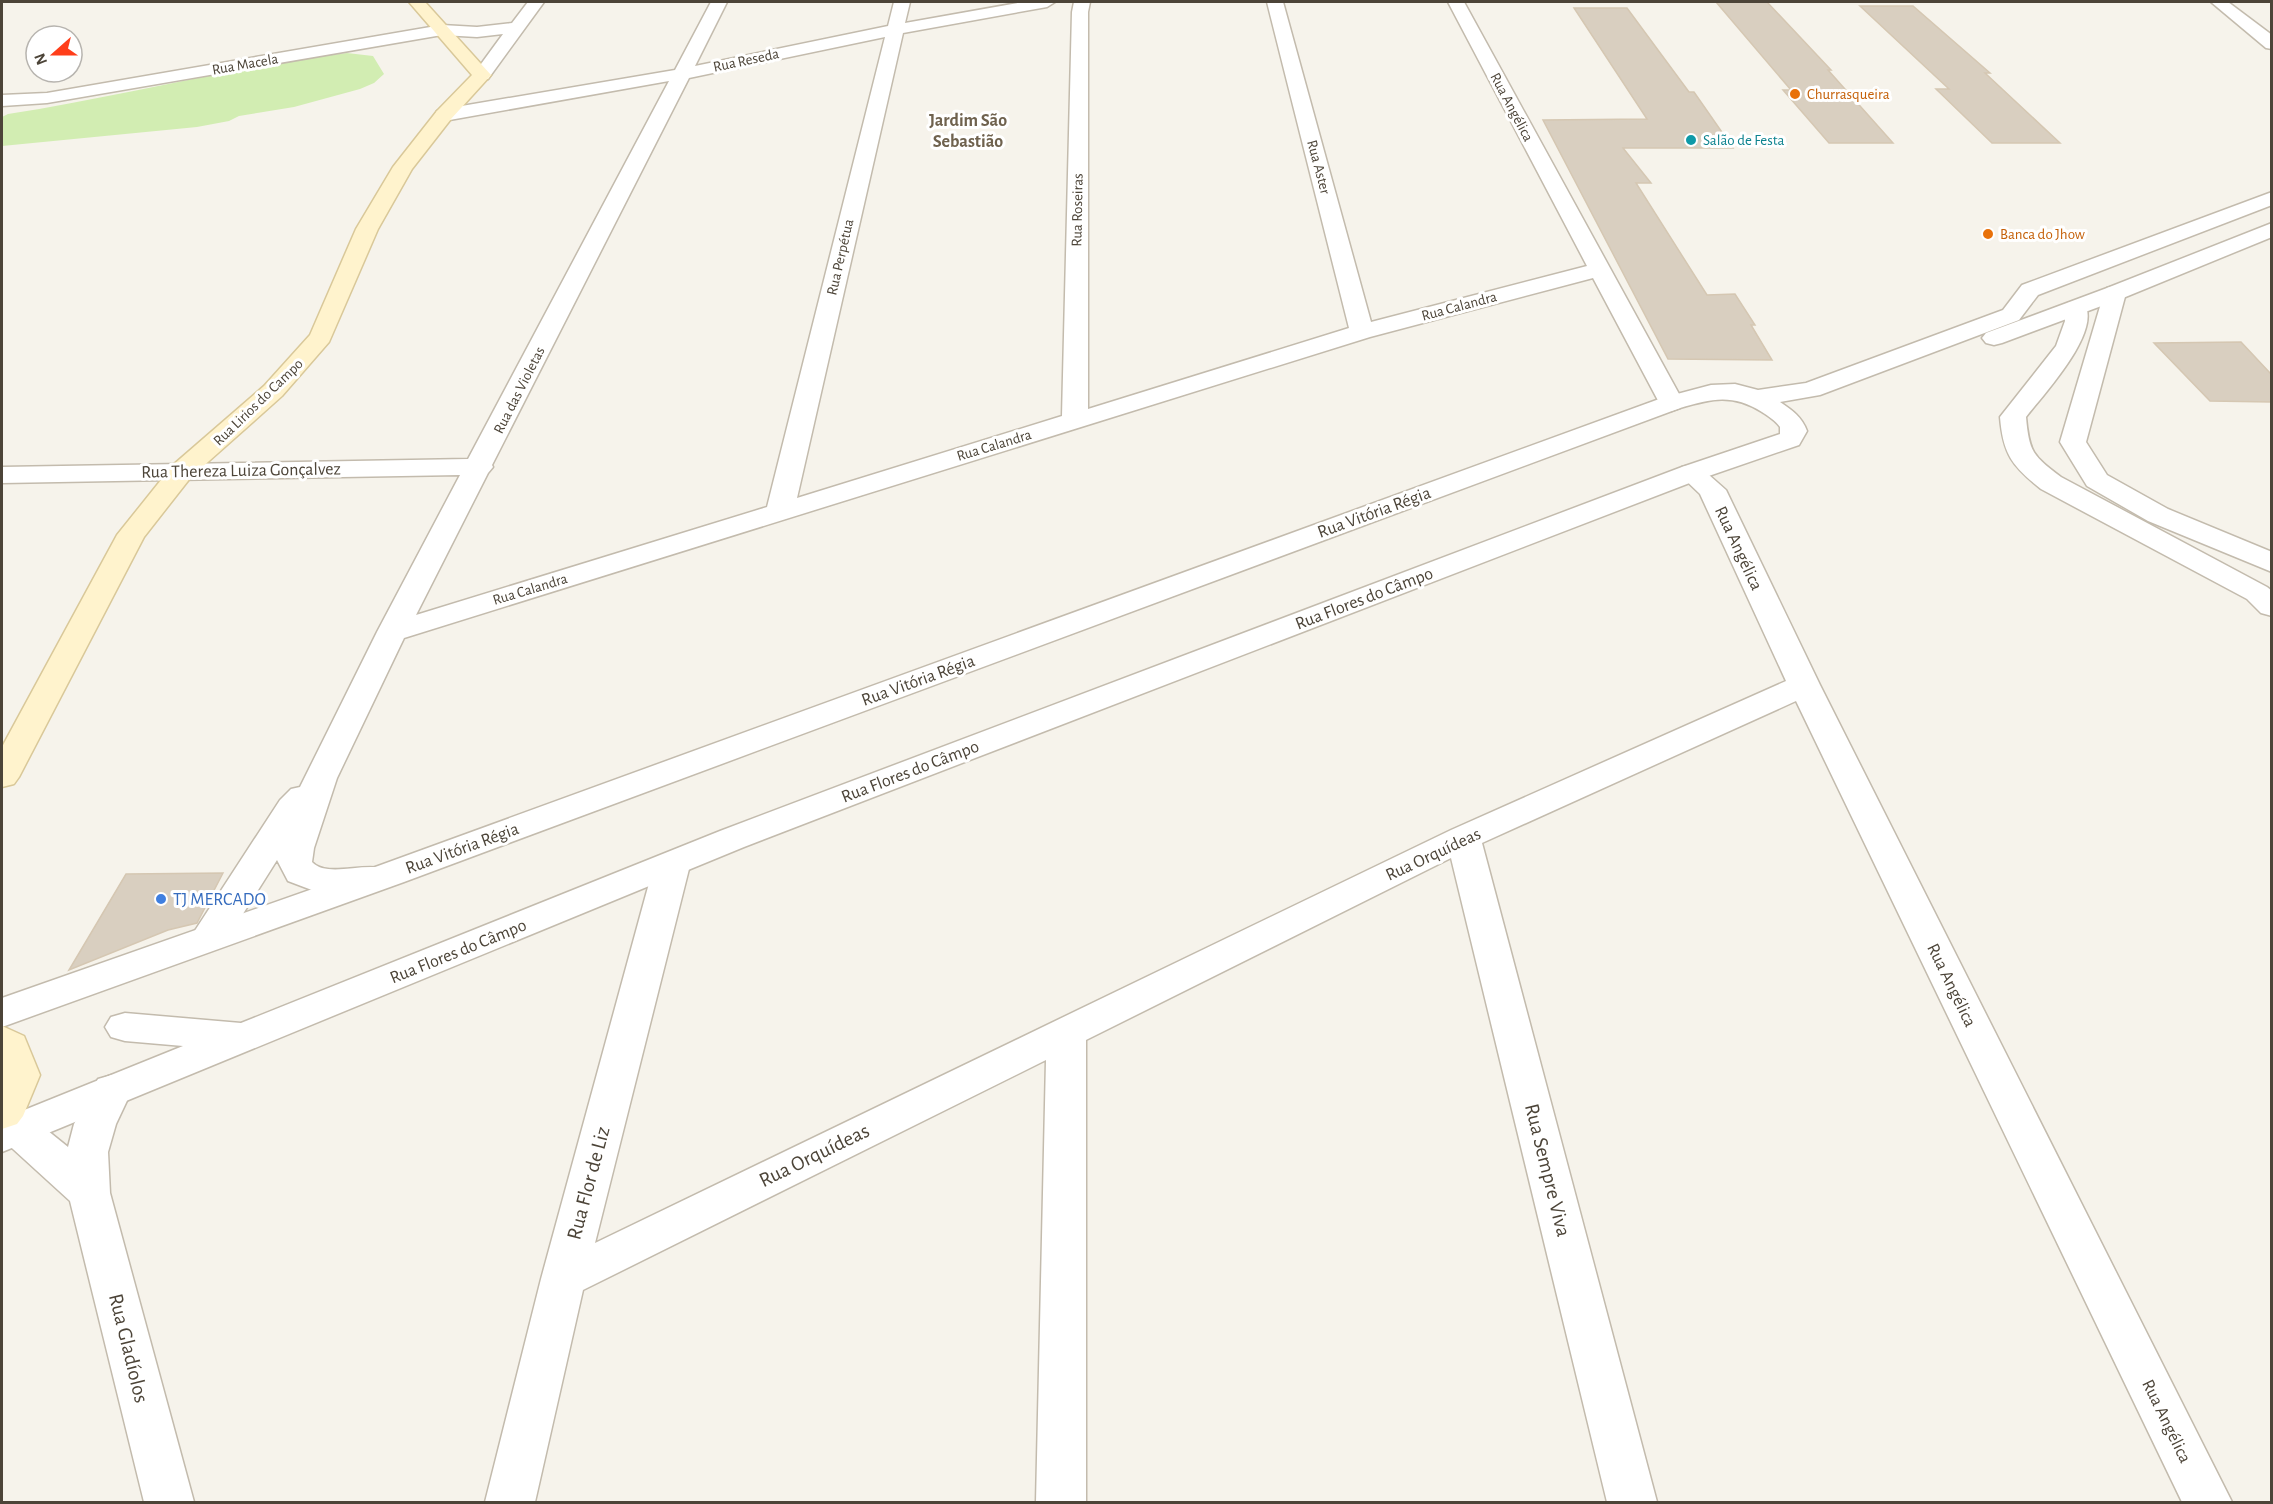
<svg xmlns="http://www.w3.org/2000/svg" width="2273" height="1504" font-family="'Alegreya Sans',sans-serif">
<rect width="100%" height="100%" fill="#f6f3eb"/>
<!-- green -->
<path fill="#d2edb2" d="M 347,53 L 373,56 L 384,74 L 374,83 L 360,89 L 294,107 L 239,116 L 229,121 L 197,127 L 2,146 L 2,117 L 8,114 C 122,96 232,67 347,53 Z"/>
<!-- building -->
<g fill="#d9cfc0" stroke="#d5c7b2" stroke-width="1.5">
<path d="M 1716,2 L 1767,2 L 1831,70 L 1828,70 L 1893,143 L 1829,143 L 1783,90 L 1791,90 Z"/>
<path d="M 1860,6 L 1913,6 L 1990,73 L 1985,73 L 2060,143 L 1992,143 L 1936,89 L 1949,89 Z"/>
<path d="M 1574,8 L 1627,8 L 1689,92 L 1694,92 L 1733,148 L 1623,148 L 1651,183 L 1636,183 L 1707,295 L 1735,294 L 1755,325 L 1751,325 L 1772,360 L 1668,359 L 1543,120 L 1647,119 Z"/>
<path d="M 2241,342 L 2271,374 L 2271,402 L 2210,401 L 2154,343 Z"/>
<path d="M 223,873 L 197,923 L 168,930 L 69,970 L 126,874 Z"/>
</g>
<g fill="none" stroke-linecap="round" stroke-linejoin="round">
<!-- minor casing -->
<g stroke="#c3bbad" stroke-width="3">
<g id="minor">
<path d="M 528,2 L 544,2 L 488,79 L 476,79 L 473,75 L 503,34 L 477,37 L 442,35 L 47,103 L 2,106 L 2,95 L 47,93 L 442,25 L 477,27 L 512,23 Z"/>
<path d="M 711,2 L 727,2 L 695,66 L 888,26 L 894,2 L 910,2 L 905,23 L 1023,2 L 1055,2 L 1047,7 L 903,33 L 797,498 L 1062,416 L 1072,12 L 1074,2 L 1090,2 L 1088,12 L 1088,409 L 1349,328 L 1267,2 L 1283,2 L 1371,322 L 1587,266 L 1448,2 L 1464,2 L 1684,403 L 1680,408 L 1671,411 L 1662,408 L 1593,278 L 1370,337 L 404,638 L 337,778 L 314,848 L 312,862 C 327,878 363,862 386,869 L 391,877 L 386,885 L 325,895 L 288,881 L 277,860 L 222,947 L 209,951 L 196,947 L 190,938 L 196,929 L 280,800 L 291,789 L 300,787 L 377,632 L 460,475 L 2,483 L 2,467 L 468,459 L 669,81 L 444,121 L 437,119 L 435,115 L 437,111 L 444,109 L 675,70 ZM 885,37 L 767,507 L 416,615 L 488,473 L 493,467 L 492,465 L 689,78 Z"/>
<path d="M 2211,2 L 2228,2 L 2272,35 L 2272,49 L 2266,48 Z"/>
<path d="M 2115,286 L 2123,288 L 2126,293 L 2086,442 L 2107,475 L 2168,509 L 2272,552 L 2272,572 L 2148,521 L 2087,486 L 2060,442 L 2104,293 L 2107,288 Z"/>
<path d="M 2076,301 L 2084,303 C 2103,331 2043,395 2026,417 C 2029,452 2033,456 2061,477 L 2267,587 L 2272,591 L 2272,616 L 2261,613 L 2247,599 L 2041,489 C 2012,466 2003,454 2000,417 L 2056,346 L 2065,321 L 2064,308 L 2068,303 Z"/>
<path d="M 1691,465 L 1700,467 L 1726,490 L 1820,685 L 2232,1502 L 2182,1502 L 1796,701 L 1482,843 L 1657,1502 L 1607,1502 L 1451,858 L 1086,1040 L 1086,1502 L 1036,1502 L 1046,1060 L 583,1290 L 535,1502 L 485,1502 L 541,1279 L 654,865 L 659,857 L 672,853 L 685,857 L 690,865 L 595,1243 L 1451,830 L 1786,681 L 1700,494 L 1678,473 L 1682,467 Z"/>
<path d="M 112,1075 L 126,1079 L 132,1090 L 116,1124 L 108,1152 L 110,1193 L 194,1502 L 144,1502 L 70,1201 L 2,1139 L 2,1118 L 17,1113 L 32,1118 L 68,1147 L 74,1124 L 98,1079 Z"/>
</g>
</g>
<!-- tertiary casing -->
<g stroke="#c3bbad" stroke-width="3">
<g id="tertiary">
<path d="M 2272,192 L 2272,205 L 2038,295 L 2019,320 L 1820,395 L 1780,402 C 1792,410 1802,417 1807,431 L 1799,445 L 1700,479 L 744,847 L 2,1152 L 2,1119 L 183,1046 L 125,1041 L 111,1037 L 105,1027 L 111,1017 L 125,1013 L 241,1023 L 720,831 L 1682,467 L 1780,434 L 1780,427 C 1775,420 1768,416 1762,412 C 1732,393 1711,399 1680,408 L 404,882 L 2,1027 L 2,998 L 378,866 L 1662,398 L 1711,385 L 1735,384 L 1758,390 L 1806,383 L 2003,310 L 2022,285 Z"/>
<path d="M 2272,223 L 2272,237 L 2123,298 L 2002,343 L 1994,345 L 1986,343 L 1982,338 L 1986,333 L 2107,288 Z"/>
</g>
</g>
<!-- secondary casing -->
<g stroke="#d9c899" stroke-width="3">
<g id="secondary">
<path d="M 409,2 L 425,2 L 491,75 L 451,119 L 412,169 L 378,229 L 329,342 L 282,396 L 191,477 L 144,537 L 19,777 L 14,784 L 2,787 L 2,747 L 117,535 L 173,465 L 264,386 L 310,335 L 356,229 L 393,167 L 437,111 L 472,75 Z"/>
<path d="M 2,1026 L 24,1036 L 40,1075 L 23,1116 L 17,1124 L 2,1129 Z"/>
</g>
</g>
<!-- minor -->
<use href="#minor" fill="#fff" fill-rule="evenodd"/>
<!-- tertiary -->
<use href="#tertiary" fill="#fff" fill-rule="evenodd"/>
<!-- secondary -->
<use href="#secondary" fill="#fff3cd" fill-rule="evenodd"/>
</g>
<!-- markers -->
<g fill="#e8710a" stroke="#fff" stroke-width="2">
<circle cx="1795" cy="94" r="6"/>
<circle cx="1988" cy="234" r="6"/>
</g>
<circle fill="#0f9aa8" stroke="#fff" stroke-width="2" cx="1691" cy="140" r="6"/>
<circle fill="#3f7fe0" stroke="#fff" stroke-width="2" cx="161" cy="899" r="6"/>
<g text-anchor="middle" stroke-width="6" stroke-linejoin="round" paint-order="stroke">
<!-- far-street labels -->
<g font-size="15" fill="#4c4438" stroke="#fff">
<text transform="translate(746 60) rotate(-12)" y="5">Rua Reseda</text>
<text transform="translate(245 64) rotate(-10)" y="5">Rua Macela</text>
<text transform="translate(1512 107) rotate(62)" y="5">Rua Angélica</text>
<text transform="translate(1319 167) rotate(75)" y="5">Rua Aster</text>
<text transform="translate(1077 210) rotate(-89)" y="5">Rua Roseiras</text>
<text transform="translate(840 257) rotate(-77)" y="5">Rua Perpétua</text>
<text transform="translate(1459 306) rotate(-15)" y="5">Rua Calandra</text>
<text transform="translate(519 390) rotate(-63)" y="5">Rua das Violetas</text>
<text transform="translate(258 402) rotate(-44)" y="5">Rua Lirios do Campo</text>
<text transform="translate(994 445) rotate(-17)" y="5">Rua Calandra</text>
<text transform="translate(530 589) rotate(-17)" y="5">Rua Calandra</text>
</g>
<!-- far-food labels -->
<g font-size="15" fill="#c56008" stroke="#fff" text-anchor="start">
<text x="1807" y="99">Churrasqueira</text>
<text x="2000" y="239">Banca do Jhow</text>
</g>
<!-- far-culture labels -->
<g font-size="15" fill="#0d838f" stroke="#fff" text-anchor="start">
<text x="1703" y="145">Salão de Festa</text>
</g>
<!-- far-quarter labels -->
<g font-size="18" font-weight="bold" fill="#6f624e" stroke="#fff">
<text x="968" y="126">Jardim São<tspan x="968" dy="21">Sebastião</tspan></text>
</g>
<!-- street labels -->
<g font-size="18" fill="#4c4438" stroke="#fff">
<text transform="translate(241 470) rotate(-1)" y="6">Rua Thereza Luiza Gonçalvez</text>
<text transform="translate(1374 512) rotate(-20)" y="6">Rua Vitória Régia</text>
<text transform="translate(1739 548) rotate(65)" y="6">Rua Angélica</text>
<text transform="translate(1364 598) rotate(-21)" y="6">Rua Flores do Câmpo</text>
<text transform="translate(918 680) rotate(-20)" y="6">Rua Vitória Régia</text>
<text transform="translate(910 771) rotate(-21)" y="6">Rua Flores do Câmpo</text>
<text transform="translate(462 848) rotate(-20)" y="6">Rua Vitória Régia</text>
<text transform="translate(1433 854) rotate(-25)" y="6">Rua Orquídeas</text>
<text transform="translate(458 951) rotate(-22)" y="6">Rua Flores do Câmpo</text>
<text transform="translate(1952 985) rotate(64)" y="6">Rua Angélica</text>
<text transform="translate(2167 1421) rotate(64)" y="6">Rua Angélica</text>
</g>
<!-- shop labels -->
<g font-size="18" fill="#366cbe" stroke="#fff" text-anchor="start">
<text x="173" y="905">TJ MERCADO</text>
</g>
<!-- near-street labels -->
<g font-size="21" fill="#4c4438" stroke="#fff">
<text transform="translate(814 1155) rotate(-26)" y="7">Rua Orquídeas</text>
<text transform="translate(1548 1170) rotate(76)" y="7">Rua Sempre Viva</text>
<text transform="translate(588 1183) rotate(-75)" y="7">Rua Flor de Liz</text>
<text transform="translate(129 1348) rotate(76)" y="7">Rua Gladíolos</text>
</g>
</g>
<!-- border -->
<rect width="2273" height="1504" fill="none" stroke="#4c4438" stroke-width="6"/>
<!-- north arrow -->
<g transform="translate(54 54) rotate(249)"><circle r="28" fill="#ffffff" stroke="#b7b4af" stroke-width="1.5"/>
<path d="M0-4.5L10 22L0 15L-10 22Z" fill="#ff3e1a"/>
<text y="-9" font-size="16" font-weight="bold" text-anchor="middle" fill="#4c4438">N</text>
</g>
</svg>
